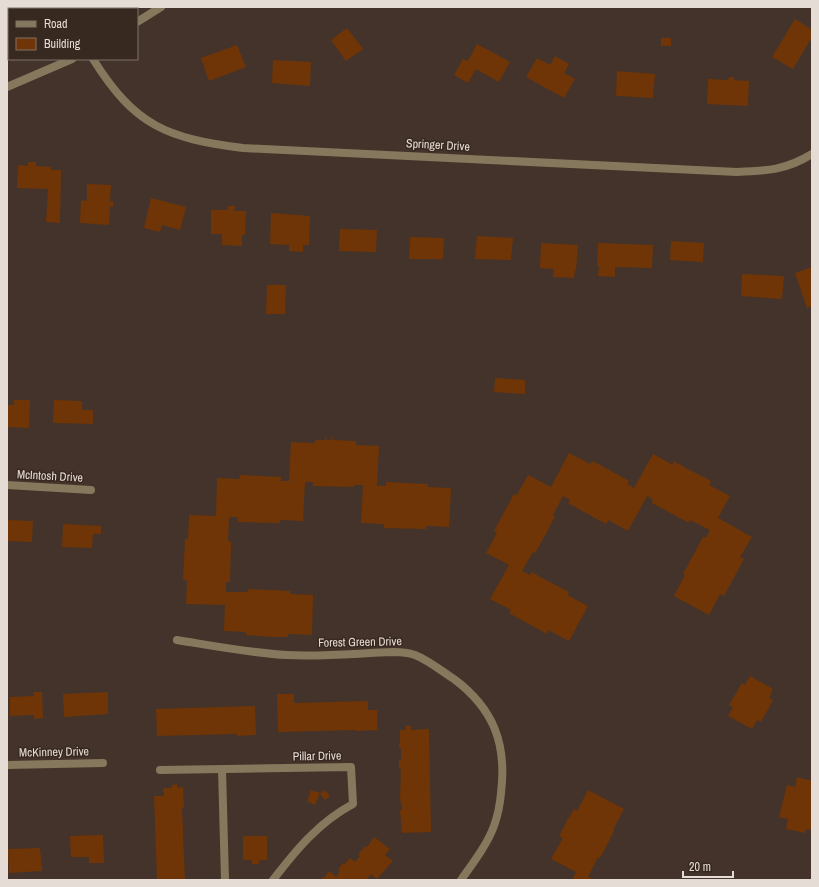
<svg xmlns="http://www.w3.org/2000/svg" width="819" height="887" font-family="'Archivo Narrow',sans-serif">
<rect width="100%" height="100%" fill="#43332a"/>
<!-- building -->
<g fill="#703506">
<path d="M 7,7 L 21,7 L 19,9 L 9,9 L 9,13 L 7,14 Z"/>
<path d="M 795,19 L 812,30 L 812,37 L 793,69 L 772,57 Z"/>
<path d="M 347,28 L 363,49 L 346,61 L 331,40 Z"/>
<rect x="661" y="38" width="10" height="8"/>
<path d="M 477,44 L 510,62 L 499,82 L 476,69 L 468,83 L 454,75 L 463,59 L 468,61 Z"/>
<path d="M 237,45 L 246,67 L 209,81 L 201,58 Z"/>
<path d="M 555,56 L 569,64 L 564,73 L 575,79 L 564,98 L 526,77 L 537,58 L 550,65 Z"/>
<path d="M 273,60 L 311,62 L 310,86 L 272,83 Z"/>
<path d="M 617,71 L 655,74 L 653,98 L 616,96 Z"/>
<path d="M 729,77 L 734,77 L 734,80 L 749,81 L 748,106 L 707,104 L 708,79 L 728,80 Z"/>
<path d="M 28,162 L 36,162 L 36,166 L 51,167 L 51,170 L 61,170 L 60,223 L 46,222 L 48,189 L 17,188 L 18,165 L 28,166 Z"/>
<path d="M 87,184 L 111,185 L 110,201 L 113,201 L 113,207 L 110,206 L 109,225 L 80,223 L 81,200 L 87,201 Z"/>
<path d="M 151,198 L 186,207 L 180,230 L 162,225 L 160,232 L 144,228 Z"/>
<path d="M 228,206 L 235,206 L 234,211 L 246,211 L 245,235 L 242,235 L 242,246 L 222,245 L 222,234 L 211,234 L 211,210 L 228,210 Z"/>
<path d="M 271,213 L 310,216 L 309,245 L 303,245 L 303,252 L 289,251 L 289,245 L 270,244 Z"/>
<path d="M 340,229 L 377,230 L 376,252 L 339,251 Z"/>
<path d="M 477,236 L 513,238 L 511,260 L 475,259 Z"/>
<path d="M 410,237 L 444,238 L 443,259 L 409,259 Z"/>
<path d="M 671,241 L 704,243 L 703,262 L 670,260 Z"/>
<path d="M 541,243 L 578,245 L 576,270 L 575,270 L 574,278 L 553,277 L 554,269 L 540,268 Z"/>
<path d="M 598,243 L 653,245 L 652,268 L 615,267 L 615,277 L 598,276 L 599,266 L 597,266 Z"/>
<path d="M 812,267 L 812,306 L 807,308 L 795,273 Z"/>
<path d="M 742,274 L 784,276 L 782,299 L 741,296 Z"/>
<path d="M 267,285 L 286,285 L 285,314 L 266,314 Z"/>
<path d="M 495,378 L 525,380 L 525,394 L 494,392 Z"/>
<path d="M 14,400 L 30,400 L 29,428 L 7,427 L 7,405 L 14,405 Z"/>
<path d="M 54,400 L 82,401 L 82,410 L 93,410 L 93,424 L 53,423 Z"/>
<path d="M 325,437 L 327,437 L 326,440 L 332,440 L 332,437 L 333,437 L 333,440 L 356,441 L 356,445 L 379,446 L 377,486 L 386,486 L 386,482 L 405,483 L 428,484 L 428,487 L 451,488 L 449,527 L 426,526 L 426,529 L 384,528 L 384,524 L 361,523 L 363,485 L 354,485 L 354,487 L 313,486 L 313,482 L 305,482 L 303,521 L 280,520 L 280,523 L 238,522 L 238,517 L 229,517 L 228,541 L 231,541 L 230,582 L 226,582 L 226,592 L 248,592 L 248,589 L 290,591 L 290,594 L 313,595 L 312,635 L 288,634 L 288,637 L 273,637 L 246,635 L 246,632 L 224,631 L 225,605 L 186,604 L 187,581 L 183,580 L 185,539 L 188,539 L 189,515 L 216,516 L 217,478 L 239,479 L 240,475 L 282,477 L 281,481 L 289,481 L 291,442 L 315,443 L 315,440 L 325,440 Z"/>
<path d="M 569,453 L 590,464 L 592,461 L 602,466 L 629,481 L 627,484 L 634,488 L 653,454 L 673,465 L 674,461 L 684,467 L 711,481 L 709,485 L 730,496 L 718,518 L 752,537 L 740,557 L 744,559 L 724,596 L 720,594 L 709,615 L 674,596 L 685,575 L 683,574 L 690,561 L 703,537 L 706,538 L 710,530 L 690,520 L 689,523 L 652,503 L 653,500 L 647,496 L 628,531 L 608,520 L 606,524 L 577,508 L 568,503 L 570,500 L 563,496 L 553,515 L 555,516 L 547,532 L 535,553 L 533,552 L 522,571 L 530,575 L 532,572 L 542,578 L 569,592 L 567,595 L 588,606 L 569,641 L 548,630 L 547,634 L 509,613 L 511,610 L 490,599 L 509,565 L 486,553 L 497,533 L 494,531 L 514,494 L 517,495 L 528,475 L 551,487 Z"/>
<path d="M 7,520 L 33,521 L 32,542 L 7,541 Z"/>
<path d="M 63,524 L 101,526 L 101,534 L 93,534 L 92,548 L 62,547 Z"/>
<path d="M 750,676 L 773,689 L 769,698 L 773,700 L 761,722 L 757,720 L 752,729 L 728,716 L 733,707 L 729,705 L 742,683 L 745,685 Z"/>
<path d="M 33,692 L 42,692 L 43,718 L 34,719 L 34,715 L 10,716 L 10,697 L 34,696 Z"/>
<path d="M 108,692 L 108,714 L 64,717 L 63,694 Z"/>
<path d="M 277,694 L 294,694 L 294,703 L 368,701 L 368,710 L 377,710 L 377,730 L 356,731 L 356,730 L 278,732 Z"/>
<path d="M 255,706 L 256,735 L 237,736 L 237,734 L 157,736 L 156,709 Z"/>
<path d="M 405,726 L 411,726 L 411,730 L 429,729 L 431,832 L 402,833 L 400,810 L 402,810 L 401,801 L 400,801 L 401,769 L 399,769 L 399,760 L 401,760 L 401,748 L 399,748 L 399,743 L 400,743 L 400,730 L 406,730 Z"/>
<path d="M 797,777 L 812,781 L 812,830 L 806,829 L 806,833 L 786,829 L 788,819 L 779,817 L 787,785 L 795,787 Z"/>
<path d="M 177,784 L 177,788 L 183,787 L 184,808 L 182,808 L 185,880 L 157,880 L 154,796 L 164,796 L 163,788 L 172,788 L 172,785 Z"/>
<path d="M 311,790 L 320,793 L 315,805 L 307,801 Z"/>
<path d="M 325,790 L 330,796 L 325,800 L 320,794 Z"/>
<path d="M 588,790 L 624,809 L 613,830 L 614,831 L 609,841 L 600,858 L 598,857 L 588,877 L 594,880 L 572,880 L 576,872 L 551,859 L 563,838 L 559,836 L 568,819 L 574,809 L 577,811 Z"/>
<path d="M 103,835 L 104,863 L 89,863 L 89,857 L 71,857 L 70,836 Z"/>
<path d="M 243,836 L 267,836 L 267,860 L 259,860 L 259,864 L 252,864 L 252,860 L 243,860 Z"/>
<path d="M 374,837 L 390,849 L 385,855 L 393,861 L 377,879 L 371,874 L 367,880 L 321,880 L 323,877 L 324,878 L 329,871 L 336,877 L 340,871 L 338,870 L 343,863 L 345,864 L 350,858 L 355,862 L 360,856 L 358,855 L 365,846 L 367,847 Z"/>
<path d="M 40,848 L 42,871 L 9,873 L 8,849 Z"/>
</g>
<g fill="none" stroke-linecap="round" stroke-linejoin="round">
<!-- street -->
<g stroke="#86785c" stroke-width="8">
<path d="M 137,22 L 161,7"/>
<path d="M 93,59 C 135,126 166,138 243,148 L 737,172 C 767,171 786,170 812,154"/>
<path d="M 7,87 L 72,59"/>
<path d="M 7,485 L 91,490"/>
<path d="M 177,640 C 214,646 250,653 287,655 C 323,657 359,653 394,652 C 401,652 409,653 415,655 C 428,660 443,672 454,679 C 494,709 507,744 501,793 C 500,804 498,815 494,826 C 487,845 473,863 461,880"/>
<path d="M 7,765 L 103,763"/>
<path d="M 222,769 L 225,880"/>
<path d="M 160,770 L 351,767 L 353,804 C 319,822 296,850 273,880"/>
</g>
</g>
<g text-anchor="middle" stroke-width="3" stroke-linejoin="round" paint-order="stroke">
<!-- street labels -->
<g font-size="12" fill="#e6dcd6" stroke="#382920">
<text transform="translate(438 145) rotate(3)" y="4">Springer Drive</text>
<text transform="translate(50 476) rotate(3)" y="4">McIntosh Drive</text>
<text transform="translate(360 642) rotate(-1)" y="4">Forest Green Drive</text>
<text transform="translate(54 752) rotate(-1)" y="4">McKinney Drive</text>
<text transform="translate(317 756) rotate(-1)" y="4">Pillar Drive</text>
</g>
</g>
<!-- border -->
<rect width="819" height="887" fill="none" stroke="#e6dcd6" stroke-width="16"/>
<!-- legend -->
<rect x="8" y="8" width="130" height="52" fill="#382920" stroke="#7e7169"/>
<rect x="16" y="21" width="20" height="6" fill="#86785c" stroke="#7e7169"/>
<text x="44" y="28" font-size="12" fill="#e6dcd6">Road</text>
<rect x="16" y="38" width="20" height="12" fill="#703506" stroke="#7e7169"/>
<text x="44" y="48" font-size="12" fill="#e6dcd6">Building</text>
<!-- scale -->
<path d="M683 871v6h50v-6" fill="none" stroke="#e6dcd6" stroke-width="2"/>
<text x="689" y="871" font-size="12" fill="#e6dcd6" stroke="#382920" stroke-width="3" paint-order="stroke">20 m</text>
</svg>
